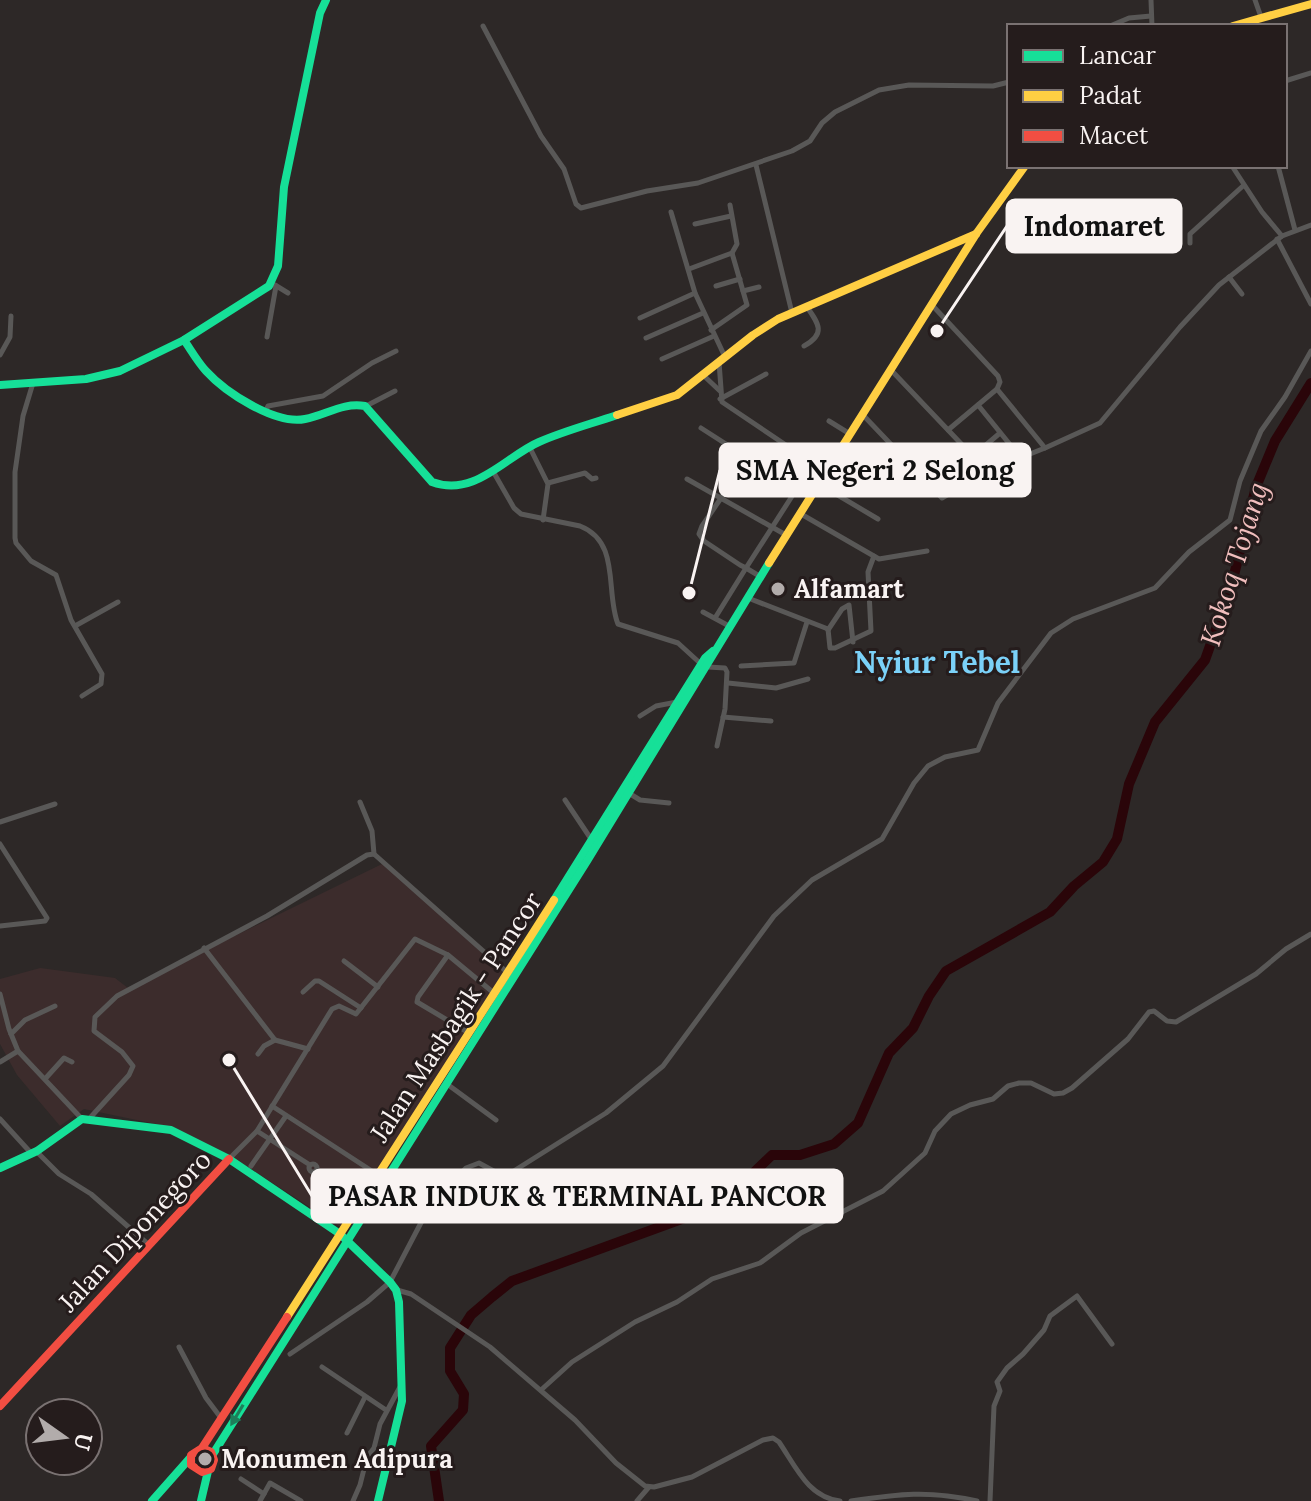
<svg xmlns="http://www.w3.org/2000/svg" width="1311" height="1501" font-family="Lora,serif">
<rect width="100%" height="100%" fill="#2d2827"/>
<!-- built -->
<path fill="#3c2c2c" d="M 382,864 L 506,974 L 342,1228 L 251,1169 L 175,1128 L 84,1109 L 60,1126 L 17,1075 L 0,1044 L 0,979 L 40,968 L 115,978 L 128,988 Z"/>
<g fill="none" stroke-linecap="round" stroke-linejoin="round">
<!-- river -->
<path stroke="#2a0509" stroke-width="10" d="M 439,1501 L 431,1446 L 463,1410 L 464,1394 L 450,1371 L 450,1348 L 471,1315 L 492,1297 L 512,1281 L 720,1205 L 772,1155 L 800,1155 L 834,1144 L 858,1123 L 889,1053 L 913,1028 L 929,996 L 946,971 L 1050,912 L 1074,886 L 1103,862 L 1117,839 L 1129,784 L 1155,722 L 1205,660 L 1231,587 L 1256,487 L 1275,441 L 1311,383"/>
<!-- street -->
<g stroke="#595857" stroke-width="5">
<path d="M 1151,0 L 1152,26"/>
<path d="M 1255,0 L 1261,17"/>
<path d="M 483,26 L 541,136 L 564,169 L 576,204 L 581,208 L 647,191 L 698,183 L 792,151 L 810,141 L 822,123 L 835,112 L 879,90 L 909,85 L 993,86 L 1009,82"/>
<path d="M 1110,26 L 1129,18 L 1151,16"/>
<path d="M 1285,81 L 1311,73"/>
<path d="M 756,165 L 792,313"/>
<path d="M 1232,166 L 1262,212 L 1282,236"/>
<path d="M 1278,166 L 1295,230"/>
<path d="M 730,205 L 737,244 L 732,253"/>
<path d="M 671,212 L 695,293 L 725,357"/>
<path d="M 695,224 L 731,216"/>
<path d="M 1277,239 L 1311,304"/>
<path d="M 1190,243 L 1190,234 L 1244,185"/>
<path d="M 689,269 L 732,253 L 747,305 L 711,330"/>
<path d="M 1229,277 L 1242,294"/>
<path d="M 275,285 L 288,293"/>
<path d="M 716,286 L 740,279"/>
<path d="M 743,291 L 759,287"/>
<path d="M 640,318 L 695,293"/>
<path d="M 267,337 L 276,286"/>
<path d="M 646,338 L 703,313"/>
<path d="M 804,346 C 826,334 819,324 807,307"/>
<path d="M 0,355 L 10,337 L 11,316"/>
<path d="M 662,359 L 714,336"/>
<path d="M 719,362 L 722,402 L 826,472"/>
<path d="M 891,370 L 987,471"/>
<path d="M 703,375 L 720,391"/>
<path d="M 33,383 L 23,416 L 15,472 L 15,538 L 16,543 L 31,561 L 56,575 L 71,620 L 102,674 L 101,684 L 82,696"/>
<path d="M 720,399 L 766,374"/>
<path d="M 978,405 L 1020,457"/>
<path d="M 366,406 L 395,391"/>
<path d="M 266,411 L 268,406 L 323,396 L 372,363 L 396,351"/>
<path d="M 863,415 L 942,498 L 987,471 L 1045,448 L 997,389 L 1000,382 L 998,376 L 932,305"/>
<path d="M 829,421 L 850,434"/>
<path d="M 701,428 L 810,498"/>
<path d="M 948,430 L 997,389"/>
<path d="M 529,446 L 548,484 L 543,520"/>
<path d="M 1045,448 L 1100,423 L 1180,327 L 1219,285 L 1282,236 L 1311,225"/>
<path d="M 973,456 L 1000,433"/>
<path d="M 747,460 L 702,526 L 699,534 L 704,541 L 740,565 L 746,568 L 796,490"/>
<path d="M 494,473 L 514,508 L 521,514 L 580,526 C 621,542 605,592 618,624 L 678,643 L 701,664"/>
<path d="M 687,479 L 786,535"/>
<path d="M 548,483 L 585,473 L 592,479 L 596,478"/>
<path d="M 819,484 L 878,519"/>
<path d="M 895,491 L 882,472 L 885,461 L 896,450"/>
<path d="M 801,514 L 879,559 L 927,551"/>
<path d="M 748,598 L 828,629 L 830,648 L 835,648 L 871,631 L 868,572 L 874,556"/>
<path d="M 703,612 L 729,626"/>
<path d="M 715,618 L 746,568 L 761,577"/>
<path d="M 75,626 L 118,602"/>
<path d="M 828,630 L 842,609 L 849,605 L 853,642"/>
<path d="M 741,666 L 794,663 L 807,622"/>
<path d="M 708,667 L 725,668 L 727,672 L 725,709 L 717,746"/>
<path d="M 728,683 L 776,688 L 808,679"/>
<path d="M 640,716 L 656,706 L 677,702"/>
<path d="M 723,717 L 771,721"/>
<path d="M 627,792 L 640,800 L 669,803"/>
<path d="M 565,800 L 591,839"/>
<path d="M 360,802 L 372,831 L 374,854"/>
<path d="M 0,822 L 55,804"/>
<path d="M 0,844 L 47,918 L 45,921 L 0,926"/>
<path d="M 374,854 L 509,974"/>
<path d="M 204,948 L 275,1040 L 264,1046 L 258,1054"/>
<path d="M 448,955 L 418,997 L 417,1002 L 469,1033"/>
<path d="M 344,961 L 378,987"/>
<path d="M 303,992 L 315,981 L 319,981 L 361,1008"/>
<path d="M 0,994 L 9,1029 L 18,1051"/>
<path d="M 11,1034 L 25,1020 L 55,1006"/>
<path d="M 275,1040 L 308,1049"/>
<path d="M 0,1062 L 18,1051 L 82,1119"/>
<path d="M 45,1079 L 64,1058 L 72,1062"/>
<path d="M 447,1084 L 496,1120"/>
<path d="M 272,1106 L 378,1175"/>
<path d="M 0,1119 L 31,1153"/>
<path d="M 89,1119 L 129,1075 L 133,1066 L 122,1052 L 94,1031 L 95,1017 L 117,996 L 267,916 L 367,855 L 374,854"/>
<path d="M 257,1131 L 332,1009 L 339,1006 L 356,1014 L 415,939 L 448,955 L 495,994"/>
<path d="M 37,1152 L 59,1174 L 91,1194 L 149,1245"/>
<path d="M 229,1159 L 257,1131 L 310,1165"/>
<circle cx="313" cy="1168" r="4"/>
<path d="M 251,1166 L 286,1116"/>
<path d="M 317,1170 L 361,1202"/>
<path d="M 397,1290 L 411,1294 L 490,1347 L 575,1420 L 616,1463 L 645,1486 L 654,1487 L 692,1477 L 763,1440 L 773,1438 L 779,1442 C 796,1467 808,1497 840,1501"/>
<path d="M 179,1347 L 206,1398 L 221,1418"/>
<path d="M 290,1354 L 367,1302 L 390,1282 L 424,1217 L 459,1175 L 466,1168 L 479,1163 L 501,1175 L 509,1174 L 606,1113 L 663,1066 L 774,916 L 812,880 L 882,839 L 914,783 L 928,766 L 945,757 L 978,750 L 998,703 L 1051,633 L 1073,619 L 1155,588 L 1189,552 L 1230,520 L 1240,481 L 1261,431 L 1285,397 L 1311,351"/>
<path d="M 322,1367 L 386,1410"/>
<path d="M 541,1390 L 572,1362 L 635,1322 L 677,1302 L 712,1279 L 760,1263 L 801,1233 L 883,1191 L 925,1153 L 935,1131 L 951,1114 L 970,1105 L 993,1099 L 1008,1086 L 1019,1083 L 1031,1083 L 1054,1094 L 1063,1093 L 1072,1088 L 1128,1039 L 1149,1012 L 1154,1011 L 1167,1021 L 1176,1022 L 1256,974 L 1286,949 L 1311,934"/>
<path d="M 347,1433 L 365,1397"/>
<path d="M 241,1479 L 264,1494"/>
<path d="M 260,1501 L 270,1483 L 301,1501"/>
<path d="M 353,1501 L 360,1485 L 367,1457 L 374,1448 L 380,1424 L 401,1385"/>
<path d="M 637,1501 L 649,1487"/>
<path d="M 851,1501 C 899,1494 928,1490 977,1501"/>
<path d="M 990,1501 L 994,1406 L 1000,1391 L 997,1382 L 1007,1368 L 1023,1354 L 1044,1330 L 1050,1316 L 1077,1296 L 1112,1344"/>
</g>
<!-- fast -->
<g stroke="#16e098" stroke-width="8">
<path d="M 184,340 C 191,350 197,361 206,371 C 225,392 275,425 305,419 C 326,415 343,402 365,406 L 432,482 C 475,498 506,456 539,442 C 564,431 591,424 617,415"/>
<path d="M 0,385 L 86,379 L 120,371 L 184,340 L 269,286 L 278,266 L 284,187 L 320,13 L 326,0"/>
<path d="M 554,900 L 705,658 L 713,651"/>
<path d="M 0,1168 L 37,1151 L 82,1119 L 171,1130 L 229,1159 L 340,1234 L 390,1282 L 396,1290 L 399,1302 L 402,1401 L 378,1501"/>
<path d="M 213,1454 L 587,861 L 769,563"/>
<path d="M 152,1501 L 190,1458"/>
<path d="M 201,1501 L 208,1471"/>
</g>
<!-- slow -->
<g stroke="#ffcf43" stroke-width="8">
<path d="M 1233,26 L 1311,4"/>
<path d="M 617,415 L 677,395 L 753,335 L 778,319 L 976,234"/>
<path d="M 769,563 L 976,234 L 1025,166"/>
<path d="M 287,1317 L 554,900"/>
</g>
<!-- jam -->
<g stroke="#f24e42" stroke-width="8">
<path d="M 0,1406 L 229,1159"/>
<path d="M 202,1448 L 211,1452 L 214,1460 L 211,1469 L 202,1472 L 191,1465 L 191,1455 L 202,1448 L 287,1317"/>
</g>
</g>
<!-- one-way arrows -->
<defs><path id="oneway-solid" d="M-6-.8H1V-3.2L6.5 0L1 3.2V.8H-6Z" transform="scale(2)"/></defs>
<use fill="#1e7e5a" href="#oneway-solid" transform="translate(237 1415) rotate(121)"/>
<!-- markers -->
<g fill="#b2acab" stroke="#251c1c" stroke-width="3">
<circle cx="778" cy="589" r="8"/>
<circle cx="205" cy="1459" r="8"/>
</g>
<g text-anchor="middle" stroke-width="6" stroke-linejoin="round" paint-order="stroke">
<!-- poi labels -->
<g font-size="26" font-weight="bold" fill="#f9f3f2" stroke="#251c1c" text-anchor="start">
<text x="794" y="598">Alfamart</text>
<text x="221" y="1468">Monumen Adipura</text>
</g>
<!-- street labels -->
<g font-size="26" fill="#f9f3f2" stroke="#251c1c">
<text transform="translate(456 1017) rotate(-57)" y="9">Jalan Masbagik - Pancor</text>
<text transform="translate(135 1231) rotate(-47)" y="9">Jalan Diponegoro</text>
</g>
<!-- water labels -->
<g font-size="28" font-style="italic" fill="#f1bebd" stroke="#251c1c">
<text transform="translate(1234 564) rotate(-73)" y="10">Kokoq Tojang</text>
</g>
<!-- quarter labels -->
<g font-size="30" font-weight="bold" fill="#7bd1f8" stroke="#251c1c">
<text x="937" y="673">Nyiur Tebel</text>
</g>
</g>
<!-- callouts -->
<path fill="none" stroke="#f9f3f2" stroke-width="3" d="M937 331L1007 226M689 593L720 470M229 1060L312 1196"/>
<g fill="#f9f3f2" stroke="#251c1c" stroke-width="3">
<circle cx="937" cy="331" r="8"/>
<circle cx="689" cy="593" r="8"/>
<circle cx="229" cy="1060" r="8"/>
</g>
<g fill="#f9f3f2" stroke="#f9f3f2" stroke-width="3">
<rect x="1007" y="200" width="174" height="52" rx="8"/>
<rect x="720" y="444" width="310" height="52" rx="8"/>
<rect x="312" y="1170" width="530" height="52" rx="8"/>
</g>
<g font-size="28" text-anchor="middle" font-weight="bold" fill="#111">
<text x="1094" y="236">Indomaret</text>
<text x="875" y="480">SMA Negeri 2 Selong</text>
<text x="577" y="1206">PASAR INDUK &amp; TERMINAL PANCOR</text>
</g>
<!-- legend -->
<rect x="1007" y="24" width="280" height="144" fill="#251c1c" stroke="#7a7272" stroke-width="2"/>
<rect x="1023" y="50" width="40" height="12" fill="#16e098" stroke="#7a7272" stroke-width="2"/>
<text x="1079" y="64" font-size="24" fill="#f9f3f2">Lancar</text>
<rect x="1023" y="90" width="40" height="12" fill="#ffcf43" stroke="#7a7272" stroke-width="2"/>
<text x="1079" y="104" font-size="24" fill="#f9f3f2">Padat</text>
<rect x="1023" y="130" width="40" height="12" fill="#f24e42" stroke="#7a7272" stroke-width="2"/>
<text x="1079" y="144" font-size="24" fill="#f9f3f2">Macet</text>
<!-- north arrow -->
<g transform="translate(64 1437) rotate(104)"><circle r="38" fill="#251c1c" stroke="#7a7272" stroke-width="2"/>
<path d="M0-6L14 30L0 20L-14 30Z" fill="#b2acab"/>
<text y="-12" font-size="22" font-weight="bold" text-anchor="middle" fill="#f9f3f2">U</text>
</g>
</svg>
